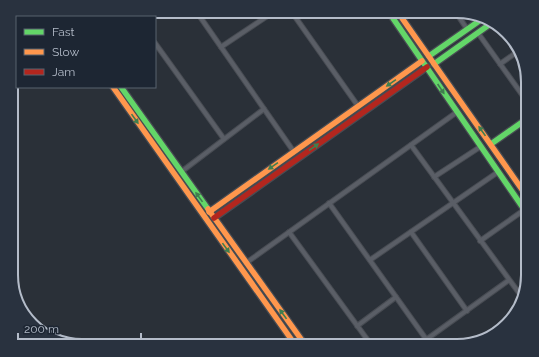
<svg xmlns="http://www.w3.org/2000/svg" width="539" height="357" font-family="Raleway,sans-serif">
<rect width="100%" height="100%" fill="#2a3038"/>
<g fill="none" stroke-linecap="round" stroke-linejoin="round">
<!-- street casing -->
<g stroke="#484c53" stroke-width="6">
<g id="street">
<path d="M 132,11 L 136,17"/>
<path d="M 196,11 L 294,152"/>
<path d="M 291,11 L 358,106"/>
<path d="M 455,11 L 467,29"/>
<path d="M 478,33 L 528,103"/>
<path d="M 155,43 L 224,139"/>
<path d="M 221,47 L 275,11"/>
<path d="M 500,64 L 520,50"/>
<path d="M 411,145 L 522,297"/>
<path d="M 181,172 L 264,109"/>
<path d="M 434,177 L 480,147"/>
<path d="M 329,203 L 431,346"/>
<path d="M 289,232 L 372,346"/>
<path d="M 411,232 L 467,311"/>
<path d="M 480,241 L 524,210"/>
<path d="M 370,260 L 498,172"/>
<path d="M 246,263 L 457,112"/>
<path d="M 357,326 L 396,297"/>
<path d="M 427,339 L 509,280"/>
</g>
</g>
<!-- fast casing -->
<g stroke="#484c53" stroke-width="8">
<g id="fast">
<path d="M 388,11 L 528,215"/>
<path d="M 429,56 L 482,19"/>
<path d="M 434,64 L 493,22"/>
<path d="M 121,87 L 208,209"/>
<path d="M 491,144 L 528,118"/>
</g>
</g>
<!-- slow casing -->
<g stroke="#484c53" stroke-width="8">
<g id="slow">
<path d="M 397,11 L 528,198"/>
<path d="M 70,16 L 71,17"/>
<path d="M 113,87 L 296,346"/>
<path d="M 208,209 L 306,346"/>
<path d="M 209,212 L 422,61"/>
</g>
</g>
<!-- jam casing -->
<g stroke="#484c53" stroke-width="8">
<path id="jam" d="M 214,218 L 427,67"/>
</g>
<!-- street -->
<use href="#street" stroke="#5a5e66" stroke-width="4"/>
<!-- fast -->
<use href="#fast" stroke="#63d668" stroke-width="5.5"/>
<!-- slow -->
<use href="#slow" stroke="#ff974d" stroke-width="5.5"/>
<!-- jam -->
<use href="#jam" stroke="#b3261e" stroke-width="5.5"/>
</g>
<!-- one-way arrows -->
<defs><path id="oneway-solid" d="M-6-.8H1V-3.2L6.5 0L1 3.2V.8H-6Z"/></defs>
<g fill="#407e4e">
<use href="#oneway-solid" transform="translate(391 83) rotate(145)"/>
<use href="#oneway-solid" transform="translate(441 89) rotate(56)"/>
<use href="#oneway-solid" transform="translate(135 119) rotate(55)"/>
<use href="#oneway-solid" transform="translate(482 131) rotate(-125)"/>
<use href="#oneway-solid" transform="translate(314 147) rotate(-35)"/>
<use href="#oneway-solid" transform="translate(273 166) rotate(145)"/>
<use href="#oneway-solid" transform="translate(199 197) rotate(-126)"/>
<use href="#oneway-solid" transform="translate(226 248) rotate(54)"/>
<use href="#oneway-solid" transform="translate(283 314) rotate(-126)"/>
</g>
<!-- crop -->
<path d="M0 0H539V357H0ZM82 18H457A64 64 0 0 1 521 82V275A64 64 0 0 1 457 339H82A64 64 0 0 1 18 275V82A64 64 0 0 1 82 18Z" fill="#29323f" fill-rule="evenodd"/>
<path fill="none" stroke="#b4bcc9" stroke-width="2" d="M82 18H457A64 64 0 0 1 521 82V275A64 64 0 0 1 457 339H82A64 64 0 0 1 18 275V82A64 64 0 0 1 82 18Z"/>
<!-- legend -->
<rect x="16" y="16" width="140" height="72" fill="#1d2633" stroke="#59626f"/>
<rect x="24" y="29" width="20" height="6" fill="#63d668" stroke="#59626f"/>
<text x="52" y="36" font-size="12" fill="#b4bcc9">Fast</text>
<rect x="24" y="49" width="20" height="6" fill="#ff974d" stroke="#59626f"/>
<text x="52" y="56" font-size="12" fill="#b4bcc9">Slow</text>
<rect x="24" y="69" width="20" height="6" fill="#b3261e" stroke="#59626f"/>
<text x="52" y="76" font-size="12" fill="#b4bcc9">Jam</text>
<!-- scale -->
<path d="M18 333v6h123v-6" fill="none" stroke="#b4bcc9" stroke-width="2"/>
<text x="24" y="333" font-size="12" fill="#b4bcc9" stroke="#1d2633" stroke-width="3" paint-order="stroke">200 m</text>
</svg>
